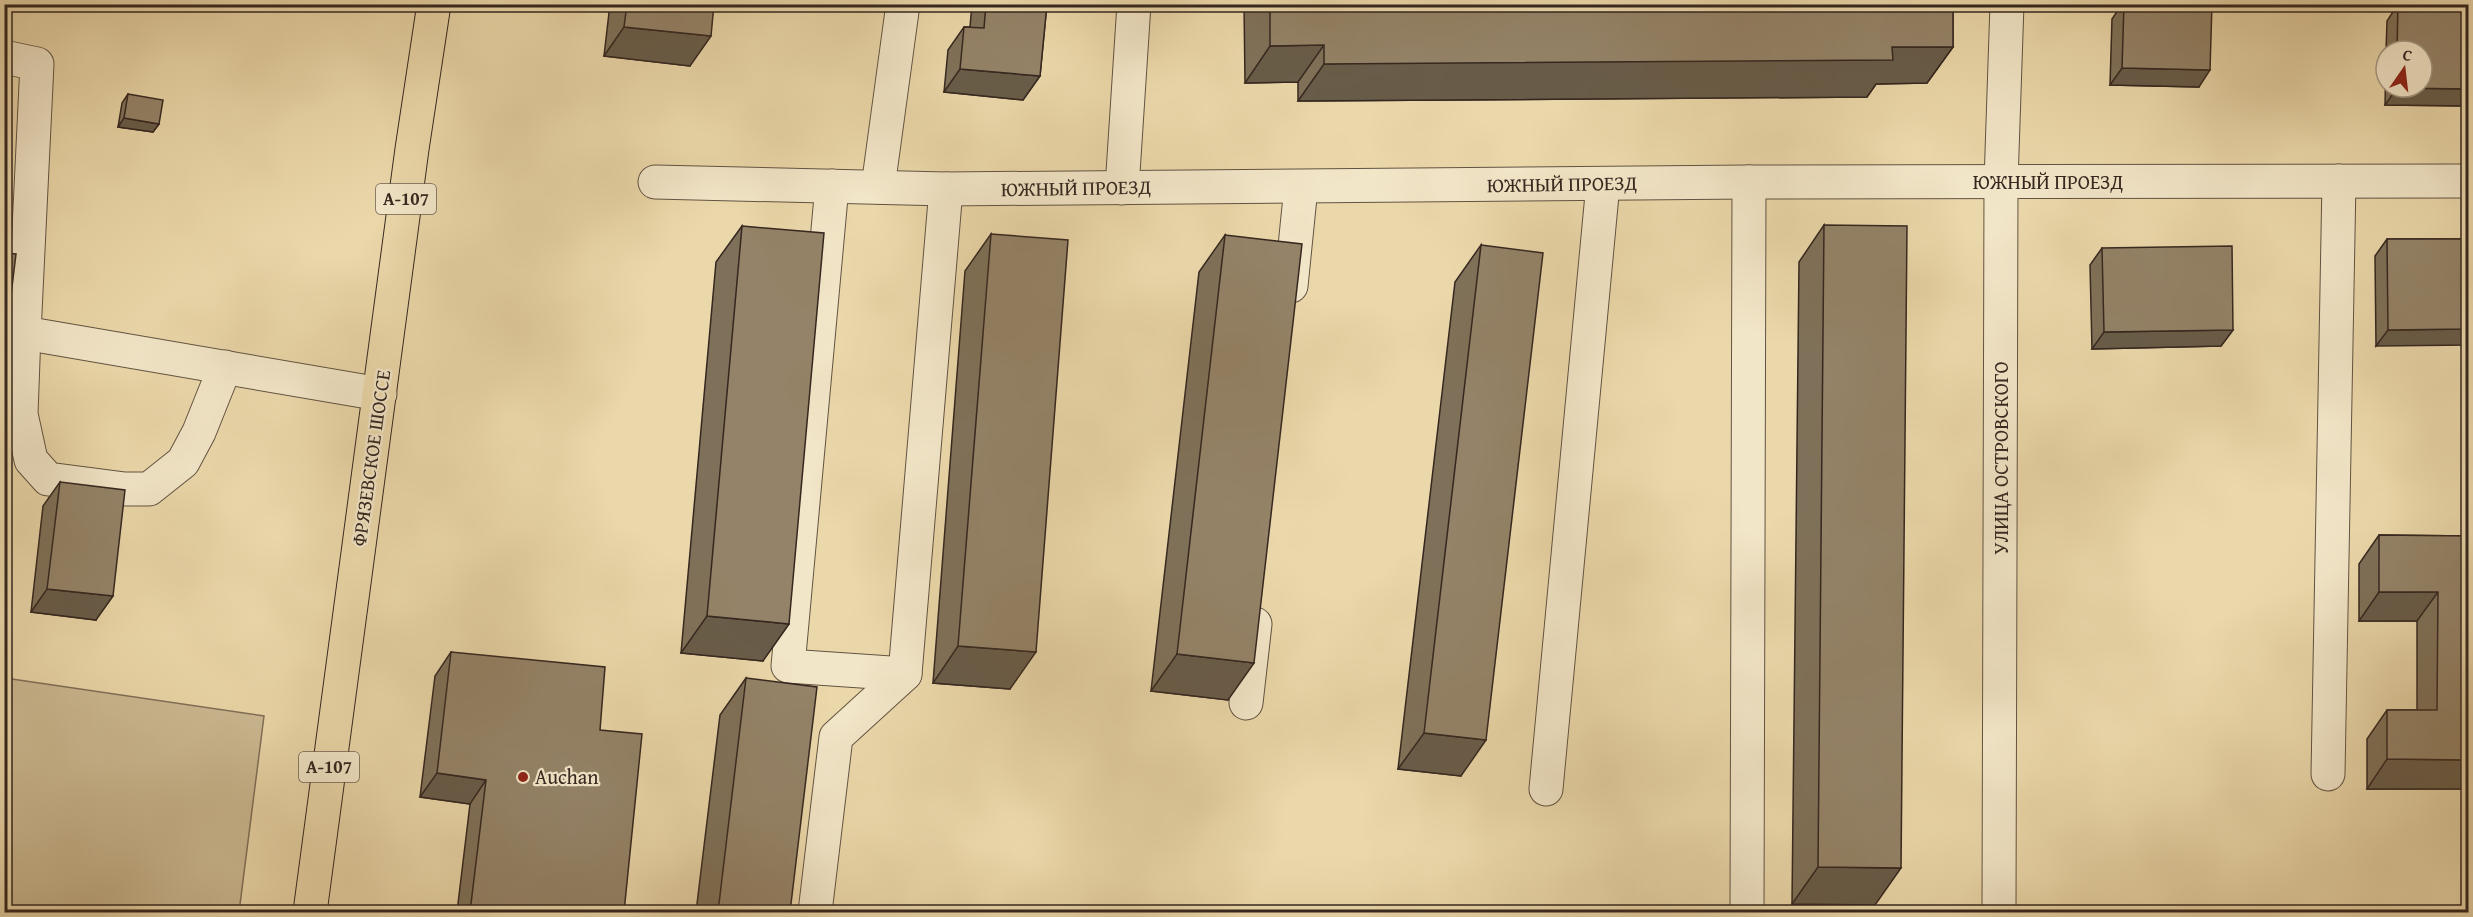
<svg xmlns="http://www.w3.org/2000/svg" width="2473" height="917" font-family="'Gentium Book Plus',serif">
<rect width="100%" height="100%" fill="#ebd8aa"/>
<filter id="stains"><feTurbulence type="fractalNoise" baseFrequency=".00333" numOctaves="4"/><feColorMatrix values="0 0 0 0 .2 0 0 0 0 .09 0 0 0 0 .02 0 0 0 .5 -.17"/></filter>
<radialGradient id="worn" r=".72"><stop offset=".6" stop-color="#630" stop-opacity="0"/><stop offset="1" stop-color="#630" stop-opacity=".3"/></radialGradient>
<!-- green -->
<path fill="#ccba93" stroke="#80705a" stroke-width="1.5" d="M 5,678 L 264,716 L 239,912 L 5,912 Z"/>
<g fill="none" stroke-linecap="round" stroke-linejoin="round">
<!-- minor casing -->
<g stroke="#625342" stroke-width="35">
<g id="minor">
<path d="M 4,57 L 37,64 L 24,333 L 380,394"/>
<path d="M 655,182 L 946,189 L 1749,182 L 2468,181"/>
<path d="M 832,186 L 788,666 L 905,674 L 946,189"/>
<path d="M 878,187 L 903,4"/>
<path d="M 1122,188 L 1134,4"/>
<path d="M 1291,286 L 1301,187"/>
<path d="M 24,333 L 21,414 L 31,460 L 48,479 L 125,489 L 149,489 L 183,462 L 199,432 L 225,367"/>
<path d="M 1246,703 L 1255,624"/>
<path d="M 2328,774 L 2339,181"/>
<path d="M 1546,789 L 1603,184"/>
<path d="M 815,912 L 836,737 L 905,674"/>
<path d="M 1747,912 L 1749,182"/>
<path d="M 1999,912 L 2001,182 L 2007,4"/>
</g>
</g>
<!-- highway casing -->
<g stroke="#352720" stroke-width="35">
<path id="highway" d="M 310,912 L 412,149 L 434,4"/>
</g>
<!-- minor -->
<use href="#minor" stroke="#f2e6c8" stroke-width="33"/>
<!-- highway -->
<use href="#highway" stroke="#ebd8aa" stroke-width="33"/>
</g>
<!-- wall -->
<g fill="#7f7159" stroke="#352720" stroke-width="1.5">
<path d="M 610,4 L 714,4 L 690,66 L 604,56 Z"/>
<path d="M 972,4 L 1047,4 L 1040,76 L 1023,100 L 944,92 L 948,50 L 964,27 L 970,27 Z"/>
<path d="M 1244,4 L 1953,4 L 1953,47 L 1927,83 L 1876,84 L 1867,97 L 1298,101 L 1298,82 L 1245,83 Z"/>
<path d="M 2122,4 L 2212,4 L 2199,87 L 2110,85 L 2112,19 Z"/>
<path d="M 2398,4 L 2469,6 L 2469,106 L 2385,105 L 2386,53 L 2386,87 L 2422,87 L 2422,51 L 2386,51 L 2387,21 Z"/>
<path d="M 128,94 L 159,124 L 153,132 L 118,127 L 122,103 Z"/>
<path d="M 1824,225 L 1875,905 L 1792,904 L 1799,262 Z"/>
<path d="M 742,226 L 763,661 L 681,653 L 716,262 Z"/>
<path d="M 991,234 L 1010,689 L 933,683 L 965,271 Z"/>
<path d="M 1225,235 L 1228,700 L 1151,691 L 1199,272 Z"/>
<path d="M 2387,239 L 2469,239 L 2376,346 L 2375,256 Z"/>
<path d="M 1481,245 L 1461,776 L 1398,769 L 1455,282 Z"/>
<path d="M 2102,248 L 2233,330 L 2221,346 L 2092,349 L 2090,265 Z"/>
<path d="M 60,482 L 96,620 L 31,612 L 43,506 Z"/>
<path d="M 2379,535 L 2469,536 L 2469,789 L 2367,789 L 2367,739 L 2387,710 L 2417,710 L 2417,621 L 2359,621 L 2359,564 Z"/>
<path d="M 451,652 L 600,730 L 624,912 L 457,912 L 470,804 L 420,797 L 435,676 Z"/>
<path d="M 746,678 L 790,912 L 696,912 L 720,715 Z"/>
</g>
<!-- shaded-wall -->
<g fill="#685c49" stroke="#352720" stroke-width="1.5">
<path d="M 624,27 L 711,36 L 690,66 L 604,56 Z"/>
<path d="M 1324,45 L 1298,82 L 1245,83 L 1270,46 Z"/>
<path d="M 1892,47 L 1953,47 L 1927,83 L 1876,84 L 1867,97 L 1298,101 L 1324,64 Z"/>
<path d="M 2122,68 L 2210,70 L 2199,87 L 2110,85 Z"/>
<path d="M 960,69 L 1040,76 L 1023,100 L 944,92 Z"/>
<path d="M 2397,88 L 2469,89 L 2469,106 L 2385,105 Z"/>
<path d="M 124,118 L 159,124 L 153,132 L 118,127 Z"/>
<path d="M 2469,329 L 2469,345 L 2376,346 L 2388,330 Z"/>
<path d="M 2233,330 L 2221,346 L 2092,349 L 2104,332 Z"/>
<path d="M 47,589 L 113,596 L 96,620 L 31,612 Z"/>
<path d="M 2379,592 L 2438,592 L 2417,621 L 2359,621 Z"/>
<path d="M 707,616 L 789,624 L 763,661 L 681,653 Z"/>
<path d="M 958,646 L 1036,652 L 1010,689 L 933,683 Z"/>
<path d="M 1177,654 L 1254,663 L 1228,700 L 1151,691 Z"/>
<path d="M 1424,733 L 1486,740 L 1461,776 L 1398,769 Z"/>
<path d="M 2387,759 L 2469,760 L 2469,789 L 2367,789 Z"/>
<path d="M 437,773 L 486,780 L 470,804 L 420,797 Z"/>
<path d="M 1818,867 L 1901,868 L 1875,905 L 1792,904 Z"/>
</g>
<!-- building -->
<g fill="#948368" stroke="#352720" stroke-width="1.5">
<path d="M 627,4 L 714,4 L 711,36 L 624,27 Z"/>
<path d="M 986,4 L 1047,4 L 1040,76 L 960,69 L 964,27 L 984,28 Z"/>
<path d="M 1270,4 L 1953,4 L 1953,47 L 1892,47 L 1893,60 L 1324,64 L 1324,45 L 1270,46 Z"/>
<path d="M 2124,4 L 2212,4 L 2210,70 L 2122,68 Z"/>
<path d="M 2398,4 L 2469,6 L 2469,89 L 2397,88 L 2397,87 L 2422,87 L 2422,51 L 2397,51 Z"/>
<path d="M 128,94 L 163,100 L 159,124 L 124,118 Z"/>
<path d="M 1824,225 L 1907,226 L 1901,868 L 1818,867 Z"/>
<path d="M 742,226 L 824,233 L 789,624 L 707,616 Z"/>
<path d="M 991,234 L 1068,240 L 1036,652 L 958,646 Z"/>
<path d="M 1225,235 L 1302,244 L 1254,663 L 1177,654 Z"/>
<path d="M 2387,239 L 2469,239 L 2469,329 L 2388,330 Z"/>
<path d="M 1481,245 L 1543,253 L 1486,740 L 1424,733 Z"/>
<path d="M 2232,246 L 2233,330 L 2104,332 L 2102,248 Z"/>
<path d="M 4,253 L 16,254 L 4,353 Z"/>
<path d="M 60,482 L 125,490 L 113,596 L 47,589 Z"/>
<path d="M 2379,535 L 2469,536 L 2469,760 L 2387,759 L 2387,710 L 2437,710 L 2438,592 L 2379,592 Z"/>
<path d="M 451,652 L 605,667 L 600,730 L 642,734 L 624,912 L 470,912 L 486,780 L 437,773 Z"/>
<path d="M 746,678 L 817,687 L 790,912 L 718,912 Z"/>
</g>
<!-- markers -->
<circle fill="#8f2418" stroke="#f2e6c8" stroke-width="2" cx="523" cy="777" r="6"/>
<g text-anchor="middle" stroke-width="4.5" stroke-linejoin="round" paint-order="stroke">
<!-- shield labels -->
<g fill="#f2e6c8" stroke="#6e6052" stroke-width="1.5">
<rect x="376" y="184" width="60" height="30" rx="4.5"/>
<rect x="299" y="752" width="60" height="30" rx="4.5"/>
</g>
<g font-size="18" font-weight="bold" fill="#352720">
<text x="406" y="205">А-107</text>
<text x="329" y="773">А-107</text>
</g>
<!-- street labels -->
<g font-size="20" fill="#352720" stroke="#f2e6c8">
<text x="2048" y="189">ЮЖНЫЙ ПРОЕЗД</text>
<text transform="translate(1562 184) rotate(-1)" y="7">ЮЖНЫЙ ПРОЕЗД</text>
<text transform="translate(1076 188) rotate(-1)" y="7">ЮЖНЫЙ ПРОЕЗД</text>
<text transform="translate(371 458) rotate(-82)" y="7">ФРЯЗЕВСКОЕ ШОССЕ</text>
<text transform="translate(2001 458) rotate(-90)" y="7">УЛИЦА ОСТРОВСКОГО</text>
</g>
<!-- poi labels -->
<g font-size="20" fill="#352720" stroke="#f2e6c8" text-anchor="start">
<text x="535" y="784">Auchan</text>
</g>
</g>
<!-- margin -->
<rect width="2473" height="917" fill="none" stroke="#ebd8aa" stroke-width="24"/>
<rect x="6" y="6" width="2461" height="905" fill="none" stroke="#352720" stroke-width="3"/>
<rect x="12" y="12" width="2449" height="893" fill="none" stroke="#352720" stroke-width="1.5"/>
<!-- north arrow -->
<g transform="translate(2404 69) rotate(14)"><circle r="28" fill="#f2e6c8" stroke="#a69a85" stroke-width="1.5"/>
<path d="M0-4.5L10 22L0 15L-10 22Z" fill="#8f2418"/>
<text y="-9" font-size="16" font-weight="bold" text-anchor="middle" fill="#352720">С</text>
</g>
<rect width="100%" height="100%" filter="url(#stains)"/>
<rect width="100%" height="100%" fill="url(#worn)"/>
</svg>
